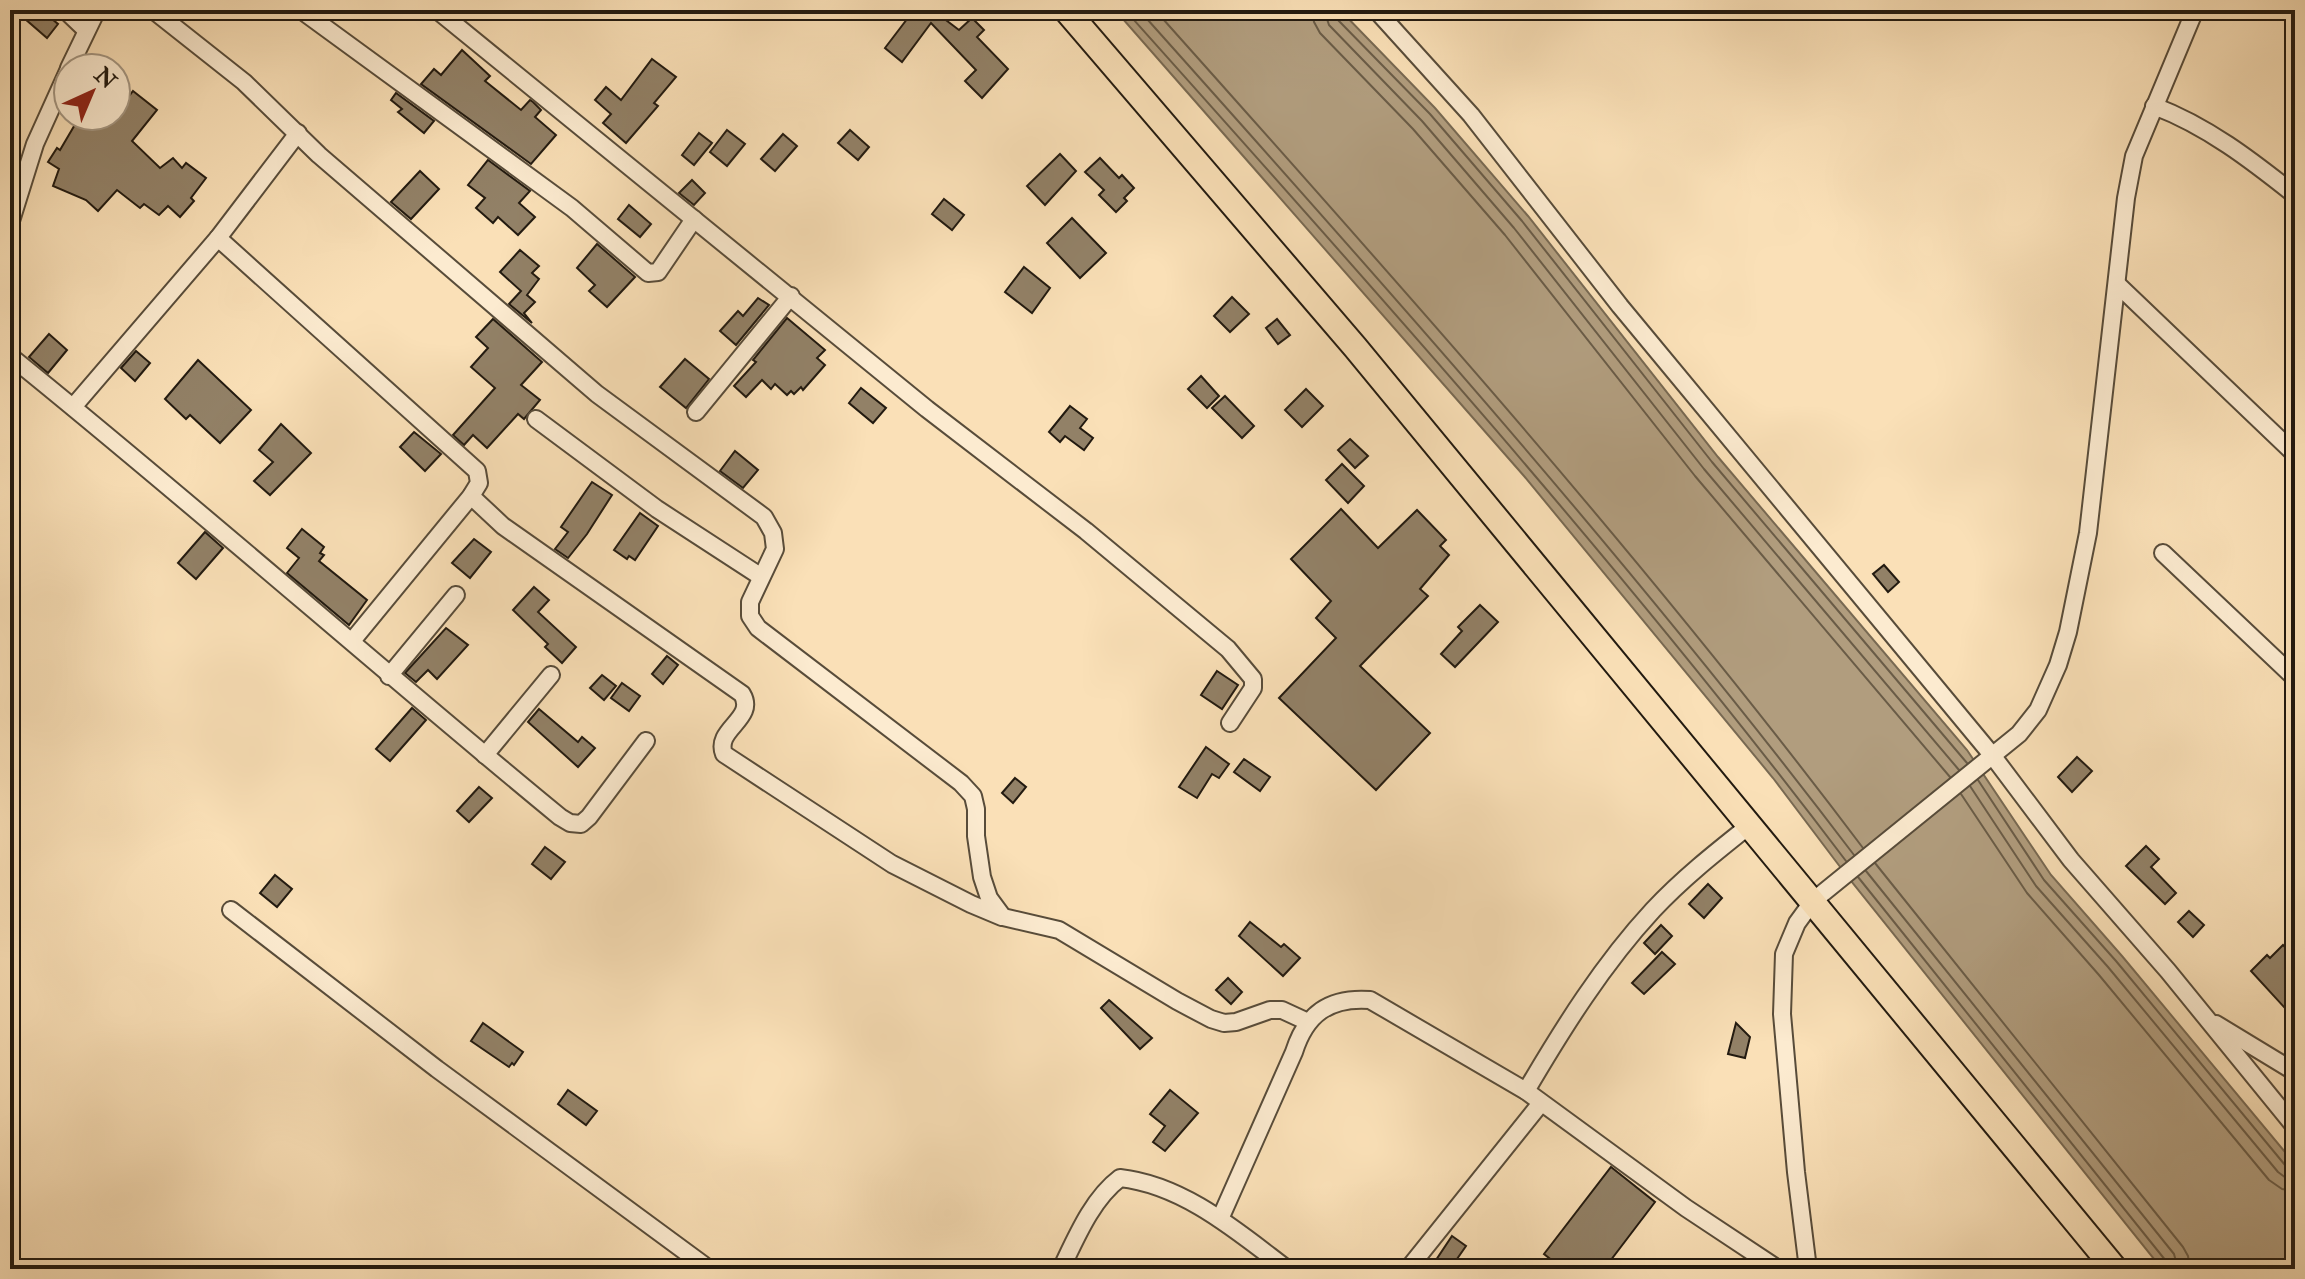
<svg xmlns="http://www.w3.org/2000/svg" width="2305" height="1279" font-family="'IM FELL Double Pica',serif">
<rect width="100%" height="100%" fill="#fae0b7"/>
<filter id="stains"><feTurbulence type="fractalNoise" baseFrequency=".0025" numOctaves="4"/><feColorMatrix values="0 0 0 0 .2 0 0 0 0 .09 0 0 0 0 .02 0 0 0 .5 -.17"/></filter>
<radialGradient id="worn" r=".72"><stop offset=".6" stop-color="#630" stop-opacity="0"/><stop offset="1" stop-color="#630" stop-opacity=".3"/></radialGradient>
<!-- water -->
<path fill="#b19d7e" stroke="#786952" stroke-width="2" d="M 1115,10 L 1340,10 L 1435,108 L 1528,216 L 1718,457 L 1967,750 L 2051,875 L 2122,956 L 2295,1164 L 2295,1269 L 2162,1269 L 1847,876 L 1773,778 L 1524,476 Z"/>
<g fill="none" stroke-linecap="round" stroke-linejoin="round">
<!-- shore -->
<g stroke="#6a5c47" stroke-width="2">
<path d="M 1125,10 C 1373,287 1622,565 1846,861"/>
<path d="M 1139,10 C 1385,285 1631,561 1854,855"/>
<path d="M 1155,10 C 1398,282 1643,556 1863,848"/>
<path d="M 1312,10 L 1314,22 L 1320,33 L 1413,129 L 1505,235 L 1695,476 L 1950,777"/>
<path d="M 1324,10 L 1329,25 L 1422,121 L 1514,228 L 1704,469 L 1959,770"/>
<path d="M 1334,10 L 1337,19 L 1430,114 L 1522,221 L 1712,462 L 1967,763"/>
<path d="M 1978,780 L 2044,880 L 2116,961 L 2285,1165 L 2295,1169"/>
<path d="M 1970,786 L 2036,886 L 2108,967 L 2278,1172 L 2286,1178 L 2295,1179"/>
<path d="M 1961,794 L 2027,893 L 2099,975 L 2269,1180 L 2282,1189 L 2295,1191"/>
<path d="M 1875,863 L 2183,1247 L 2188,1256 L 2190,1269"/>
<path d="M 1866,871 L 2174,1254 L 2178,1269"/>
<path d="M 1858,877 L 2166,1261 L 2168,1269"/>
</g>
</g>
<!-- building -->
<g fill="#928167" stroke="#221a10" stroke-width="2">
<path d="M 30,10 L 41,10 L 58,24 L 47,38 L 24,18 Z"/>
<path d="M 914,10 L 941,10 L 938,14 L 959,30 L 972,18 L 984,30 L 977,37 L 1008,69 L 982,98 L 965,81 L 976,70 L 931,23 L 902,62 L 885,48 Z"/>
<path d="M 462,50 L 490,76 L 485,81 L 521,110 L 530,100 L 533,102 L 541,110 L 535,117 L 556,135 L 531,164 L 421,84 L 434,69 L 441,75 Z"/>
<path d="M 652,59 L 676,77 L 654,103 L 658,106 L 626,143 L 603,123 L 611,114 L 595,100 L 606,87 L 621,100 Z"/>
<path d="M 133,91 L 157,110 L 132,141 L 160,168 L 173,158 L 182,168 L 186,163 L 206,178 L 191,198 L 194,201 L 180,217 L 168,206 L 159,215 L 144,204 L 140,208 L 117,190 L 98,211 L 86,200 L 53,186 L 59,169 L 48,162 L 57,148 L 60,150 L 80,116 L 116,116 L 116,92 L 126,100 Z"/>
<path d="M 396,93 L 434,121 L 424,133 L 398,112 L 402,109 L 391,100 Z"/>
<path d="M 727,130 L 745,144 L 727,166 L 710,152 Z"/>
<path d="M 850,130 L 869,147 L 858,160 L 838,143 Z"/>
<path d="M 699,133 L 712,143 L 694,165 L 682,155 Z"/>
<path d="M 783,134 L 797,146 L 775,171 L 761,159 Z"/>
<path d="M 1060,154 L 1076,171 L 1045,205 L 1027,186 Z"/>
<path d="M 1100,158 L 1119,178 L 1122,175 L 1134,188 L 1124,198 L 1127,201 L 1116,212 L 1099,195 L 1104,190 L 1085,172 Z"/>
<path d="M 488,160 L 530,191 L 519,203 L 535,217 L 518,235 L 498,217 L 493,223 L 476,208 L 485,198 L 468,185 Z"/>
<path d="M 420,171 L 439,189 L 411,219 L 391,202 Z"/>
<path d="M 692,180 L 705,193 L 694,205 L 679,193 Z"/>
<path d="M 944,199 L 964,215 L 952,230 L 932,214 Z"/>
<path d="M 629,205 L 651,224 L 640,237 L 618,219 Z"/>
<path d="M 1072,218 L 1106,253 L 1080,278 L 1047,243 Z"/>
<path d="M 597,244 L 635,277 L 607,307 L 589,291 L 595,285 L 577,268 Z"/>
<path d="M 520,250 L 539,266 L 532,273 L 539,279 L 527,295 L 535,302 L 524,313 L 532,323 L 509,304 L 521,291 L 500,272 Z"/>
<path d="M 1024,267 L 1050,288 L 1032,313 L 1005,292 Z"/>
<path d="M 1232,297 L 1249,314 L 1230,332 L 1214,316 Z"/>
<path d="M 758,298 L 769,305 L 736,345 L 720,331 L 738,311 L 743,316 Z"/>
<path d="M 787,318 L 825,350 L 817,358 L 825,365 L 803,390 L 801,387 L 794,394 L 791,391 L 787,395 L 775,384 L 771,389 L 762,380 L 746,397 L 734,386 L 756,362 L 753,360 Z"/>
<path d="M 493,319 L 542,362 L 521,385 L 540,400 L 524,419 L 518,414 L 487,448 L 473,435 L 464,445 L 453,435 L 495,388 L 471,367 L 488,348 L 476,337 Z"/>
<path d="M 1277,319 L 1290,335 L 1278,344 L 1266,328 Z"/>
<path d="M 49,334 L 67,350 L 48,373 L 29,357 Z"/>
<path d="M 136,351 L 150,363 L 135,381 L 121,368 Z"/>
<path d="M 685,359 L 709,379 L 686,408 L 660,387 Z"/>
<path d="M 198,360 L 251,410 L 220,443 L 190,415 L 186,419 L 165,399 Z"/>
<path d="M 1201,376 L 1219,396 L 1207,408 L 1188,389 Z"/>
<path d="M 861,388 L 886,408 L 873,423 L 849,403 Z"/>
<path d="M 1306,389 L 1323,406 L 1302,427 L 1285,410 Z"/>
<path d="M 1225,396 L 1254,426 L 1242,438 L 1212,408 Z"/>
<path d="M 1070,406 L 1087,419 L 1080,428 L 1093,438 L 1084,450 L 1065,436 L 1060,442 L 1049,432 Z"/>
<path d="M 281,424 L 311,453 L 270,495 L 254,481 L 273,462 L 259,450 Z"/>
<path d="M 414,432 L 441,454 L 425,471 L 400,447 Z"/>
<path d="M 1350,439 L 1368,456 L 1355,468 L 1338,450 Z"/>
<path d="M 735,451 L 758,470 L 743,488 L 720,471 Z"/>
<path d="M 1342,464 L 1364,486 L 1348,503 L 1326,480 Z"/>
<path d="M 592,482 L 612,495 L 587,534 L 568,558 L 555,549 L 568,532 L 561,527 Z"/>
<path d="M 1341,509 L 1378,548 L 1417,510 L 1446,540 L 1440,546 L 1449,555 L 1420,589 L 1428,596 L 1360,666 L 1430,733 L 1376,790 L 1279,698 L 1336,638 L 1316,618 L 1331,601 L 1291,559 Z"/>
<path d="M 640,513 L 658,526 L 635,560 L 629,556 L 627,559 L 614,550 Z"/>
<path d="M 302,529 L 324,547 L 320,553 L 324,555 L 319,561 L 367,600 L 349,625 L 287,573 L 299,558 L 287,548 Z"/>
<path d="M 205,532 L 223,548 L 196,579 L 178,563 Z"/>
<path d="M 474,539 L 491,552 L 470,578 L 452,563 Z"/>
<path d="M 1884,565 L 1899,582 L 1888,592 L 1873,574 Z"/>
<path d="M 534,587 L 549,600 L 538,612 L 576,647 L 562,663 L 545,647 L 548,644 L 513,610 Z"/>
<path d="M 1480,605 L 1498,622 L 1455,667 L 1441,654 L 1462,631 L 1458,627 Z"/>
<path d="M 446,628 L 468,645 L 437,679 L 428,670 L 416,682 L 405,673 Z"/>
<path d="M 667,656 L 678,665 L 663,684 L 652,674 Z"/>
<path d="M 1217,671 L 1238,685 L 1222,709 L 1201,695 Z"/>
<path d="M 602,675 L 616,686 L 604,700 L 590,688 Z"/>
<path d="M 622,683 L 640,696 L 629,711 L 611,698 Z"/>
<path d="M 412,708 L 426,720 L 390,761 L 376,749 Z"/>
<path d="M 539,709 L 578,742 L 582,737 L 595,748 L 578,767 L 528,722 Z"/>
<path d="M 1206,747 L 1229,764 L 1219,778 L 1212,774 L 1197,798 L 1179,787 Z"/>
<path d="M 2077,757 L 2092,771 L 2072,792 L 2058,777 Z"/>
<path d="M 1244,759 L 1270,777 L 1260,791 L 1234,772 Z"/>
<path d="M 1015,778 L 1026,787 L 1013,803 L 1002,793 Z"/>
<path d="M 479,787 L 492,798 L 469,822 L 457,811 Z"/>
<path d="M 2146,846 L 2159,859 L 2151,867 L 2176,893 L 2165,904 L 2126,866 Z"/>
<path d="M 545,847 L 565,862 L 551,879 L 532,864 Z"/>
<path d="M 275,875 L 292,889 L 277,907 L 260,893 Z"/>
<path d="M 1708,884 L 1722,898 L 1704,918 L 1689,904 Z"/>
<path d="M 2189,911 L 2204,925 L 2193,937 L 2178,922 Z"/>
<path d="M 1250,922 L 1281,947 L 1284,944 L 1300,958 L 1283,976 L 1239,936 Z"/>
<path d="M 1661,925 L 1672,936 L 1655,954 L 1644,943 Z"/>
<path d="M 2283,945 L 2295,957 L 2295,1019 L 2251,971 L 2267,955 L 2270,958 Z"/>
<path d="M 1662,952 L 1675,964 L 1644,994 L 1632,983 Z"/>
<path d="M 1228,978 L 1242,992 L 1231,1004 L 1216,990 Z"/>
<path d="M 1109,1000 L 1152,1038 L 1140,1049 L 1101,1008 Z"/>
<path d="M 483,1023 L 523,1052 L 514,1065 L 512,1063 L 509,1067 L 471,1041 Z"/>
<path d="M 1736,1023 L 1750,1037 L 1745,1058 L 1728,1054 Z"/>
<path d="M 568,1090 L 597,1111 L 586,1125 L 558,1104 Z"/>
<path d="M 1170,1090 L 1198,1113 L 1165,1151 L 1153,1142 L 1165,1126 L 1150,1114 Z"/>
<path d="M 1611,1167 L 1655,1202 L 1604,1269 L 1563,1269 L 1544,1254 Z"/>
<path d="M 1452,1236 L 1466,1246 L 1450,1269 L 1430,1269 Z"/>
</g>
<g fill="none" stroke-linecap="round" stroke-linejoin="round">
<!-- street casing -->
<g stroke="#584c3a" stroke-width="20">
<g id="street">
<path d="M 65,10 L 86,30"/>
<path d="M 153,10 L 244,82 L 319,155 L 597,394 L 764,517 L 773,533 L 775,549 L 750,602 L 750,616 L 758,628 L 961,783 L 973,796 L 976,809 L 976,836 L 982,877 L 989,898 L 1003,917 L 1059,930 L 1177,1001 L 1211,1019 L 1224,1023 L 1236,1022 L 1270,1010 L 1282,1010 L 1308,1022"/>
<path d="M 301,10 L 572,208 L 648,273 L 658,272 L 694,219"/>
<path d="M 437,10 L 927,409 L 1086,531 L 1228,649 L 1253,679 L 1253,688 L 1230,723"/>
<path d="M 1376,10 L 1471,115 L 1620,306 L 1992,755 L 2071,860 L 2168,971 L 2295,1127"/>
<path d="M 69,68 L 97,10"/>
<path d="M 2154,106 C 2207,126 2251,160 2295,195"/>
<path d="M 298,133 L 218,238 L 477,471 L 479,483 L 471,496 L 352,641"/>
<path d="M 10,224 L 35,144 L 68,71"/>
<path d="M 2117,284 L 2295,454"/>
<path d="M 10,356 C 196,506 375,665 560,817 L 570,823 L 581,824 L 589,817 L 646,741"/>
<path d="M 73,407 L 218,238"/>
<path d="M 696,412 L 791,296"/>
<path d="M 536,419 L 657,509 L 760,576"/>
<path d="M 471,496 L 503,526 L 742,694 C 757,719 714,729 724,754 L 892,864 L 971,904 L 1002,917"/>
<path d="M 2163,553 L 2295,678"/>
<path d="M 389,676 L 456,595"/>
<path d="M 485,755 L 551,675"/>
<path d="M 231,910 L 437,1069 L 709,1269"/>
<path d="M 2216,1024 L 2295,1072"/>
<path d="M 1526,1091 C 1563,1028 1603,964 1653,910 C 1683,878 1716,852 1750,825"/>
<path d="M 1220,1219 L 1294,1052 C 1306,1014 1329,997 1370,1000 L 1526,1091 L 1686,1208 L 1778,1269"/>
<path d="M 1061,1269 C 1076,1238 1092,1199 1120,1178 C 1184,1185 1238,1232 1287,1269"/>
<path d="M 1408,1269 L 1541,1103"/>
<path d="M 1808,1269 L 1796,1172 L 1782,1014 L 1784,954 L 1797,923 L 1813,901 L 2019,734 L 2038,710 L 2058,665 L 2068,632 L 2088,533 L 2126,198 L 2134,156 L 2195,10"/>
</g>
</g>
<!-- primary casing -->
<g stroke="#221a10" stroke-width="28">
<path id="primary" d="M 1066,10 L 1355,347 L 2115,1269"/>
</g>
<!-- street -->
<use href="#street" stroke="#fcebd0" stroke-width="16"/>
<!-- primary -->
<use href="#primary" stroke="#fae0b7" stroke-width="24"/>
</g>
<!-- margin -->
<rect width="2305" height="1279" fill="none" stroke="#fae0b7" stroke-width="40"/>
<rect x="12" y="12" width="2281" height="1255" fill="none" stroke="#221a10" stroke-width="4"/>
<rect x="20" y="20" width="2265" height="1239" fill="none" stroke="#221a10" stroke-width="2"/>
<!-- north arrow -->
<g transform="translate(92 92) rotate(44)"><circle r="38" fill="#fcebd0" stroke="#a59783" stroke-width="2"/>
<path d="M0-6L14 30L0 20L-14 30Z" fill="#8f2418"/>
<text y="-12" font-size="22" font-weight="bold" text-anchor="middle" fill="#221a10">N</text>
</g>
<rect width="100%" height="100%" filter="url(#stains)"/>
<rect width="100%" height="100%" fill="url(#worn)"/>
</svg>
